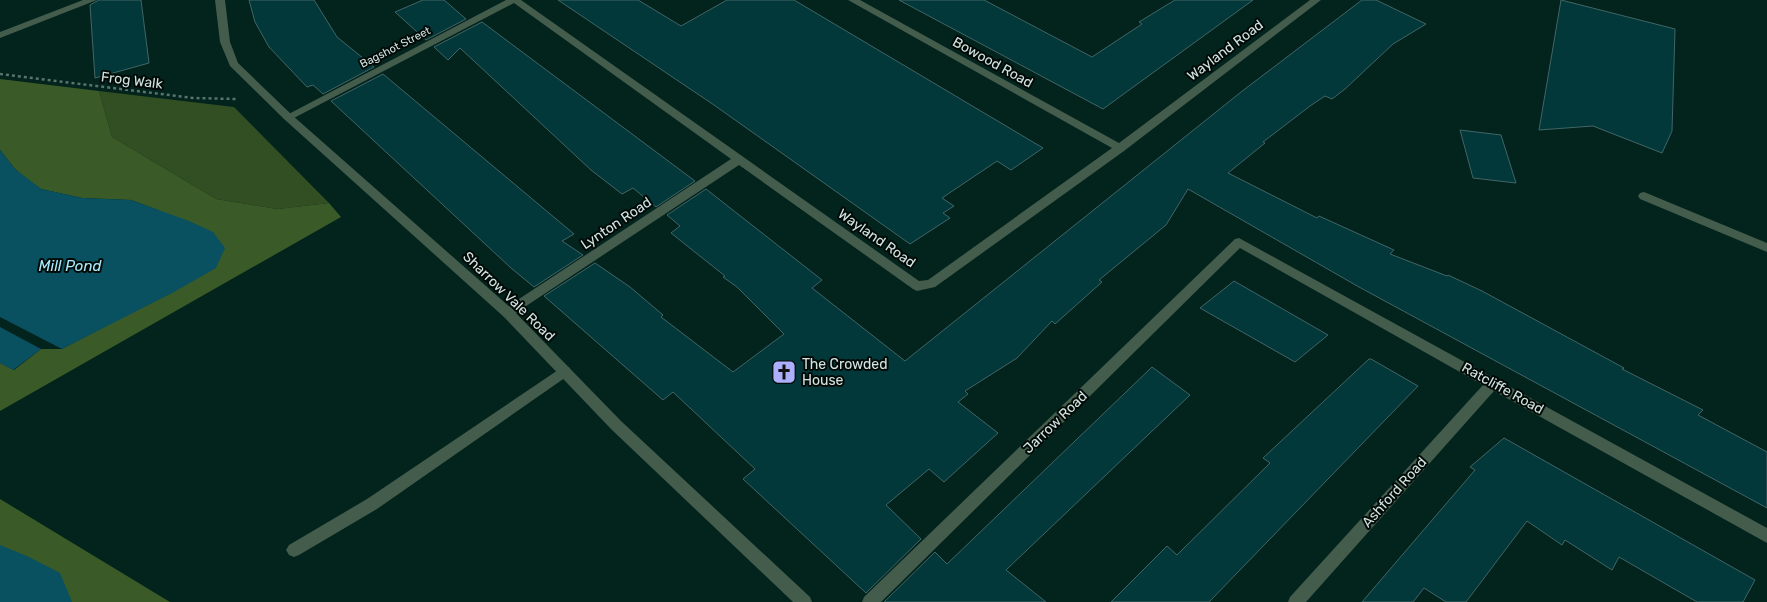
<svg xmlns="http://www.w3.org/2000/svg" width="1767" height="602" font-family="Rubik,sans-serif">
<rect width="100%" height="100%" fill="#03231d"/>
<!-- green -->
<path fill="#324e23" d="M 99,91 L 234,107 L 329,203 L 278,209 L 216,199 L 112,137 Z"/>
<!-- forest -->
<g fill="#3a5b27">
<path d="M 0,79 L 99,91 L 112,137 L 216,199 L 278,209 L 329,203 L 341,217 L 0,411 L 0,363 L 14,370 L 41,349 L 62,349 L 117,320 L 158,210 L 131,200 L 82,198 L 41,189 L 27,179 L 15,169 L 0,150 Z"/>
<path d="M 0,499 L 170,602 L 0,602 Z"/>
</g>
<!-- water -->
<g fill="#095061">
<path d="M 0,150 L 15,169 L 41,189 L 82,198 L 131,200 L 189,221 L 213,232 L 225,248 L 216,268 L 174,292 L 62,349 L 0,317 Z"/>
<path d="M 0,327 L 41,349 L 13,370 L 0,363 Z"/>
</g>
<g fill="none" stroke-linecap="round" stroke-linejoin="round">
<!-- river -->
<path fill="#095061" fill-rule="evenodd" d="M 0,545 L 29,557 L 60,573 L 72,602 L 0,602 Z"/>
</g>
<!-- building -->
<g fill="#02383a" stroke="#426566">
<path d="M 99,0 L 141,0 L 149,63 L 95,78 L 90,5 Z"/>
<path d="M 249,0 L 314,0 L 337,37 L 374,67 L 323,94 L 313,85 L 307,87 L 269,47 L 255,22 Z"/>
<path d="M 423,0 L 444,0 L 466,19 L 426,40 L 395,12 Z"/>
<path d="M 558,0 L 638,0 L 681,26 L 727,0 L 794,0 L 1043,148 L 1011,170 L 997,161 L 942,198 L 954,206 L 943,213 L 950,218 L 910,244 L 714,105 Z"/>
<path d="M 899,0 L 984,0 L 1092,57 L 1142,24 L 1139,22 L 1175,0 L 1253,0 L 1103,109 Z"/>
<path d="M 1362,0 L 1376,0 L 1426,24 L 1393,44 L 1345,89 L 1332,99 L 1325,96 L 1310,106 L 1263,142 L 1265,143 L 1228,173 L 1317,218 L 1319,216 L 1394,250 L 1390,254 L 1447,276 L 1448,275 L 1482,291 L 1624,368 L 1622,369 L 1703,410 L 1698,415 L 1767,452 L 1767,508 L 1359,287 L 1188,189 L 1166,225 L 1099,280 L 1102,282 L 1055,324 L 1052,321 L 1017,358 L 965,391 L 968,394 L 958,402 L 998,433 L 944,482 L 929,469 L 886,505 L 921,539 L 866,593 L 743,479 L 755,469 L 673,392 L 663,400 L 544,296 L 595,263 L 630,287 L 663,315 L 661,317 L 733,372 L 784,334 L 737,287 L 723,277 L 725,276 L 671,233 L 680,226 L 667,215 L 706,189 L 822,280 L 812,288 L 905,361 L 1241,92 Z"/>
<path d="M 1561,0 L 1675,29 L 1672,131 L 1662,153 L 1593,126 L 1539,130 Z"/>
<path d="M 482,22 L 695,181 L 656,207 L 633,188 L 622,194 L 591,170 L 460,48 L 448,60 L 434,47 Z"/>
<path d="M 383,74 L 574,234 L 562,241 L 583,255 L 534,287 L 511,268 L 331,101 Z"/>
<path d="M 1460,130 L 1501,135 L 1516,183 L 1473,178 Z"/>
<path d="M 1234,281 L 1328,335 L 1295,362 L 1200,308 Z"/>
<path d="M 1369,359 L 1371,359 L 1418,386 L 1209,602 L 1111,602 L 1167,546 L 1177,555 L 1270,463 L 1263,458 Z"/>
<path d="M 1152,367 L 1190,395 L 1006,570 L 1046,602 L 884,602 L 935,552 L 947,564 Z"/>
<path d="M 1504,438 L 1755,580 L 1743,602 L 1697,602 L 1619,557 L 1612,570 L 1565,540 L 1562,545 L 1527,521 L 1466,602 L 1446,602 L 1424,588 L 1413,602 L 1362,602 L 1475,470 L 1470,467 Z"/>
</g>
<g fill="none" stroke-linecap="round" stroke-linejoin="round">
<!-- path -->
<path stroke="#59736d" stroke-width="2.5" stroke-dasharray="3 3" stroke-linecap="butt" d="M 0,74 L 193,98 L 236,99"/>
<!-- service -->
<g fill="#435c4c" fill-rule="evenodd">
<path d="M 83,0 L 97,0 L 0,38 L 0,32 Z"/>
<path d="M 564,366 L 569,367 L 571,371 L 569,375 L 377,509 L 299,555 L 294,557 L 289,555 L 286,550 L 289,545 L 367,499 Z"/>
</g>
<!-- minor -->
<g fill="#435c4c" fill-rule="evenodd">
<path d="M 506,0 L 521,0 L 919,281 L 928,280 L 1112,148 L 848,0 L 860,0 L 1119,143 L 1310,0 L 1321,0 L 1124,151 L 935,287 L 917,291 L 913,289 L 739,165 L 508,318 L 504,317 L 502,313 L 504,309 L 731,159 L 514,3 L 292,119 L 288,120 L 283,117 Z"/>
<path d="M 1644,192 L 1767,243 L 1767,252 L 1640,199 L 1638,196 L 1640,193 Z"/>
<path d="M 1239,238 L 1767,528 L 1767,543 L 1494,391 L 1306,602 L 1288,602 L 1290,597 L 1483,385 L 1240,248 L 881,602 L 862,602 L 864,597 L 1235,239 Z"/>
</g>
<!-- tertiary -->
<path fill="#435c4c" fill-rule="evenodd" d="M 215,0 L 225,0 L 230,42 L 238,63 L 292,115 L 512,309 L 621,421 L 810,597 L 812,602 L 793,602 L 611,429 L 504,317 L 284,119 L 230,66 L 220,42 Z"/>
</g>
<!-- icons -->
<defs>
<g id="church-square" transform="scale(1.25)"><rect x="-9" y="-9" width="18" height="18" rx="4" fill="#acaffb" stroke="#010a07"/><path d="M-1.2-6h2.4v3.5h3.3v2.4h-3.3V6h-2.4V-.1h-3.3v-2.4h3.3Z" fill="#111"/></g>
</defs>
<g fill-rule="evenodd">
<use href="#church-square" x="784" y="372"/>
</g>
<g text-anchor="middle" stroke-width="4" stroke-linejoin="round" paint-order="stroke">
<!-- far-street labels -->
<g font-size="11" fill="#d3e4e0" stroke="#010a07">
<text transform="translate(395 47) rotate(-27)" y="4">Bagshot Street</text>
</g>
<!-- street labels -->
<g font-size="14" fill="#d3e4e0" stroke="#010a07">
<text transform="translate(1225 50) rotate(-37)" y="5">Wayland Road</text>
<text transform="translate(993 62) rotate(29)" y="5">Bowood Road</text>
<text transform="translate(132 80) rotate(7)" y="5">Frog Walk</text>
<text transform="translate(616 223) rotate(-34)" y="5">Lynton Road</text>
<text transform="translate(877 238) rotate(35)" y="5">Wayland Road</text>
<text transform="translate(509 296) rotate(44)" y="5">Sharrow Vale Road</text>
<text transform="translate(1503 388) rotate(29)" y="5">Ratcliffe Road</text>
<text transform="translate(1055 422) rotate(-44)" y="5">Jarrow Road</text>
<text transform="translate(1394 492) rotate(-48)" y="5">Ashford Road</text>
</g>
<!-- poi labels -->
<g font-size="14" fill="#d3e4e0" stroke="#010a07" text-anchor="start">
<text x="802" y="369">The Crowded<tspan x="802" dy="16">House</tspan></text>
</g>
<!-- water labels -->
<g font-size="15" font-style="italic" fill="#abebff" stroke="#010a07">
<text x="70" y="271">Mill Pond</text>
</g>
</g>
</svg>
